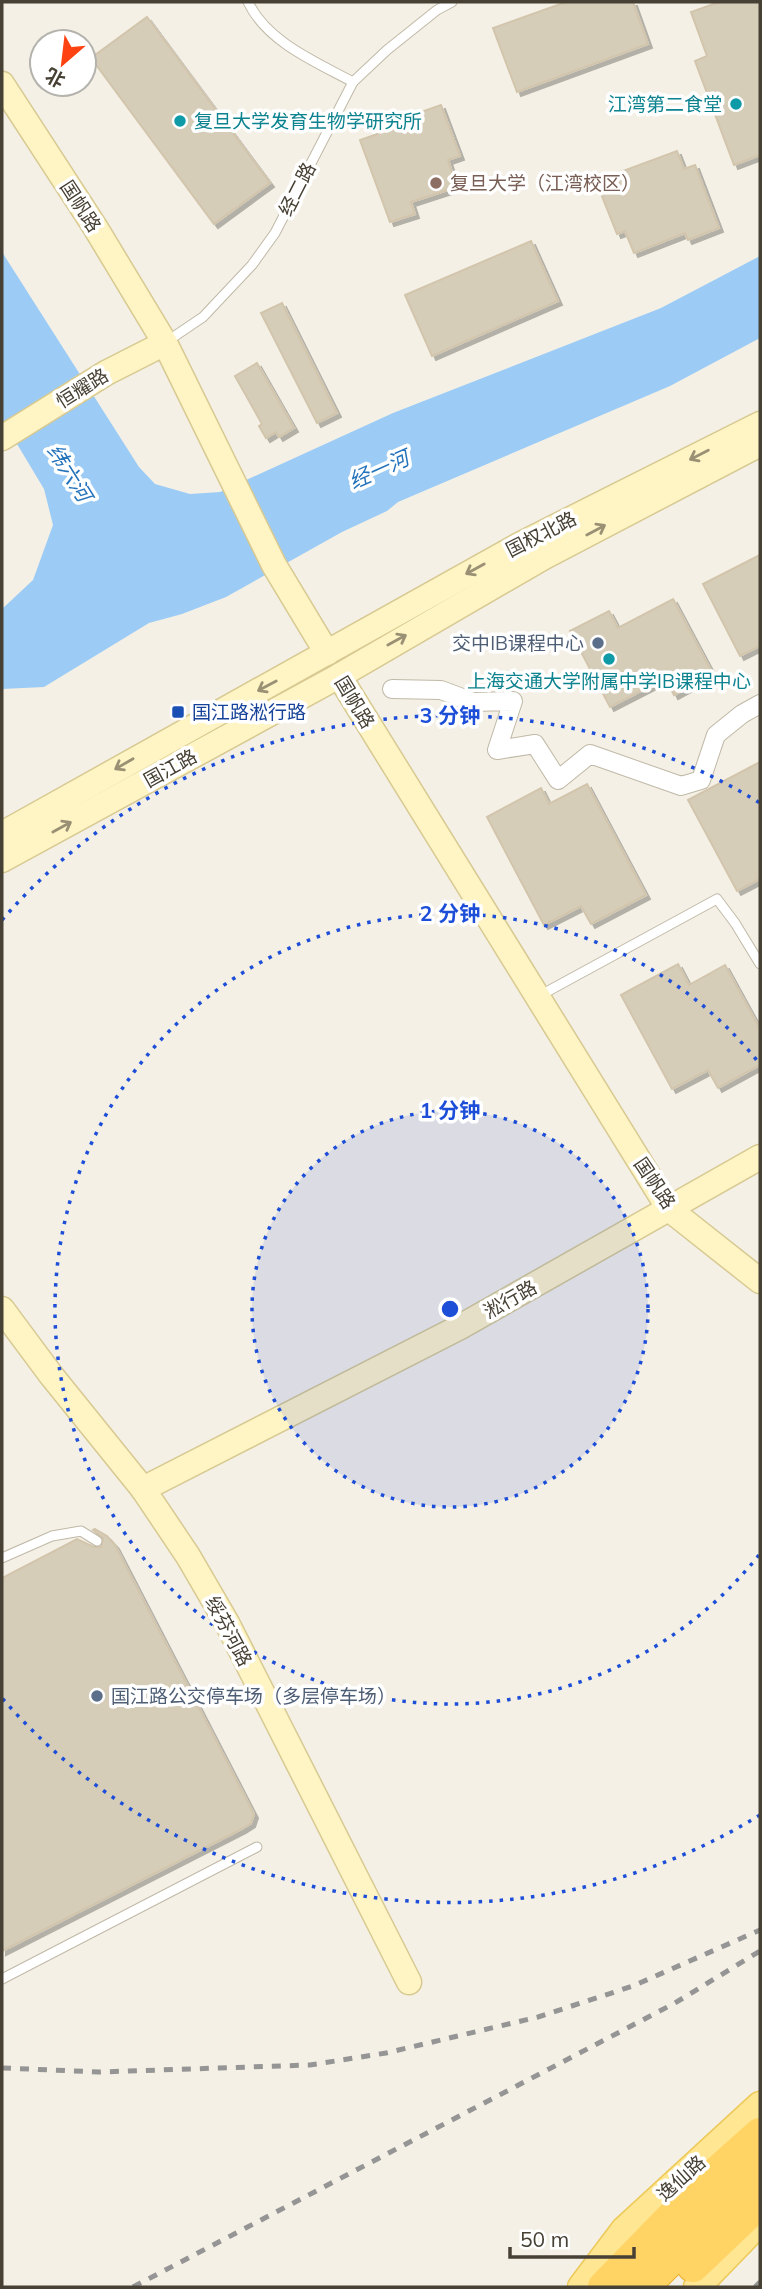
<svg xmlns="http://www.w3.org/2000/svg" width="762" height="2289" font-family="Mulish,'Noto Sans SC',sans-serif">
<defs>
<filter id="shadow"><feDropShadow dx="4" dy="4" stdDeviation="0" flood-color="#0004"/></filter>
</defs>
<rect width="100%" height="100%" fill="#f4f0e5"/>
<!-- water -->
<path fill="#9cccf6" d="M 2,252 L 139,467 L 155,484 L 190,494 L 220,492 L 393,413 L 661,308 L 760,256 L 760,338 L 670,386 L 398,502 L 387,511 L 342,532 L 226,597 L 182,614 L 149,623 L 44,687 L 2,689 L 2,609 L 33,580 L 53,525 L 44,489 L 2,419 Z"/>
<!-- building -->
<g fill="#d6cdb9" stroke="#d2c5ac" stroke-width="2" filter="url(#shadow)">
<path d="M 566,2 L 633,2 L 648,44 L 517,92 L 493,28 Z"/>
<path d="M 719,2 L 760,2 L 760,155 L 734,165 L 695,61 L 707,56 L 691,12 Z"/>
<path d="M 147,17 L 270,183 L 214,224 L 91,58 Z"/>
<path d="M 441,105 L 460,156 L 448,160 L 457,187 L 411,202 L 415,214 L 390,222 L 360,140 L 420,119 L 418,113 Z"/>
<path d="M 677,151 L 684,169 L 695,165 L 719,228 L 688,240 L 685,233 L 634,253 L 625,231 L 617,234 L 596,181 Z"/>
<path d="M 531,241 L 558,301 L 432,356 L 405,295 Z"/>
<path d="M 282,303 L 337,413 L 317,423 L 261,313 Z"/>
<path d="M 257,363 L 294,428 L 279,437 L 276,432 L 266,438 L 259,426 L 262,424 L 235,376 Z"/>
<path d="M 760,555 L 760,646 L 740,656 L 703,584 Z"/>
<path d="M 673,599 L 713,674 L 674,695 L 666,678 L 610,707 L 570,631 L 609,611 L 618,628 Z"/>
<path d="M 760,762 L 760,879 L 737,891 L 688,800 Z"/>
<path d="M 587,784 L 646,895 L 591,924 L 581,906 L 544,925 L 487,817 L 541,788 L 549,804 Z"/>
<path d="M 678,964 L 689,985 L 725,965 L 760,1029 L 760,1065 L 718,1088 L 708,1070 L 672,1089 L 621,995 Z"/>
<path d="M 95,1529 L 107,1536 L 115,1545 L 254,1814 L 251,1823 L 242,1829 L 2,1951 L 2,1578 L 77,1539 L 94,1547 L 101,1547 L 103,1538 L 93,1530 Z"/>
</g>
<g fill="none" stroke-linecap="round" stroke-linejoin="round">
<!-- lane casing -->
<g stroke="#c0b9a7" stroke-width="11">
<g id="lane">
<path d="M 248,2 C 267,42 316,62 353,82"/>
<path d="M 166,342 L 203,317 L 252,265 L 275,233 L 353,82 L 387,50 L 437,10 L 452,2"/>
<path d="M 539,996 L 717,899 L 735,923 L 760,964"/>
<path d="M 2,1558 L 52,1536 L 81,1531 L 97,1541"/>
<path d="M 2,1979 L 257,1847"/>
</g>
</g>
<!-- street casing -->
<g stroke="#c0b9a7" stroke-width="20">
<path id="street" d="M 392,689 L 441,690 L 473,702 L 513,701 L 497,750 L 535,744 L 558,780 L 590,754 L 681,786 L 701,780 L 716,735 L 742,714 L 760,704"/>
</g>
<!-- secondary casing -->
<g stroke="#d7c991" stroke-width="27">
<g id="secondary">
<path d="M 2,84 L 95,227 L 165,343 L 274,565 L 327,653"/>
<path d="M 2,438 L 106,373 L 165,343"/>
<path d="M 339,676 L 669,1209 L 760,1281"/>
<path d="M 2,834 L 521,544 L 760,424"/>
<path d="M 2,860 L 339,676 L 544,557 L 760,444"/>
<path d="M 2,1309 L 51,1375 L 143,1489 L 188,1556 L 227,1623 L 409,1982"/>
<path d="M 143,1489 L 460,1327 L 760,1157"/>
</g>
</g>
<!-- primary casing -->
<g stroke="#edc959" stroke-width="29">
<g id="primary">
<path d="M 581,2287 L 624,2230 L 760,2105"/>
<path d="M 697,2287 L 759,2223"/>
</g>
</g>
<!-- highway casing -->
<g stroke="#eaae29" stroke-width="34">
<g id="highway">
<path d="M 693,2266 L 760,2202"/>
<path d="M 604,2287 L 706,2182 L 760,2134"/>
<path d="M 643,2287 L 728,2201 L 760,2173"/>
</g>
</g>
<!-- lane -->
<use href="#lane" stroke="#fff" stroke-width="9"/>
<!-- street -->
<use href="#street" stroke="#fff" stroke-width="18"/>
<!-- secondary -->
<use href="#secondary" stroke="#fff4c4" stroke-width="24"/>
<!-- primary -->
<use href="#primary" stroke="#ffe693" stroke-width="26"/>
<!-- highway -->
<use href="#highway" stroke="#ffd465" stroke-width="32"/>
<!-- rail -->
<g stroke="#959595" stroke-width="5" stroke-dasharray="9 9" stroke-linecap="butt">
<path d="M 2,2068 L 99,2072 L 310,2065 L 386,2053 L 538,2017 L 633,1986 L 760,1930"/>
<path d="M 133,2287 L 675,2003 L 760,1951"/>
<path d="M 755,2287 L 760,2282"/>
</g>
</g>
<!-- one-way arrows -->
<defs><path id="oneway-shaft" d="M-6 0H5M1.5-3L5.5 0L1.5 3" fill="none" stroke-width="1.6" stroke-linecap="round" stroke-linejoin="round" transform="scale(1.75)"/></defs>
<g stroke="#9a9175">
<use href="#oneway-shaft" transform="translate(699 455) rotate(153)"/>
<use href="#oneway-shaft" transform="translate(596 530) rotate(-28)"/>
<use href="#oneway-shaft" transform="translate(475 569) rotate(151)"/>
<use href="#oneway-shaft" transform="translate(397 640) rotate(-29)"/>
<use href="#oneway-shaft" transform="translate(267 686) rotate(152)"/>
<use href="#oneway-shaft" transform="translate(124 764) rotate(150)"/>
<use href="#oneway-shaft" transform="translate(62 827) rotate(-29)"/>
</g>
<!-- distance rings -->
<circle cx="450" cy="1309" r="198" fill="#1d4ed8" fill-opacity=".12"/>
<g fill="none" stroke="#1d4ed8" stroke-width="3.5" stroke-dasharray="3.5 7">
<circle cx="450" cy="1309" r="198"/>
<path d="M759 1555A395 395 0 1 1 759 1063"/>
<path d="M760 1815A593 593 0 0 1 2 1698M2 920A593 593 0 0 1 760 803"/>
</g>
<!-- markers -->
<g fill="#0f9aa8" stroke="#fff" stroke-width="2.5">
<circle cx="736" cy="104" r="7"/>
<circle cx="180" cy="121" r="7"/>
<circle cx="609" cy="659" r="7"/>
</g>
<circle fill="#8d6e63" stroke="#fff" stroke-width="2.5" cx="436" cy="183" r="7"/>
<g fill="#5c6f8a" stroke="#fff" stroke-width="2.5">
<circle cx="598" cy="643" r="7"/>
<circle cx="97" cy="1696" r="7"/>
</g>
<rect fill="#1a4fb4" stroke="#fff" stroke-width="2.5" x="171" y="705" width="14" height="14" rx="3.5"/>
<g text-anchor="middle" stroke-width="7" stroke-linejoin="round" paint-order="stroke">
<!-- culture labels -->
<g font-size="19" fill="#0d838f" stroke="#fff" text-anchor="end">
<text x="722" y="111">江湾第二食堂</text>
<text x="194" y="128" text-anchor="start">复旦大学发育生物学研究所</text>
<text x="609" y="688" text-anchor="middle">上海交通大学附属中学IB课程中心</text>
</g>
<!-- education labels -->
<g font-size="19" fill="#785e54" stroke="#fff" text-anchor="start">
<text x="450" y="190">复旦大学（江湾校区）</text>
</g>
<!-- street labels -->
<g font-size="19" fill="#474034" stroke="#fff">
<text transform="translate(297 189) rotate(-63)" y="7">经二路</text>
<text transform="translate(81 206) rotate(57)" y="7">国帆路</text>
<text transform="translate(82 388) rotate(-32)" y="7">恒耀路</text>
<text transform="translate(541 534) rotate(-27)" y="7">国权北路</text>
<text transform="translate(355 702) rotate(59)" y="7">国帆路</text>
<text transform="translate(170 768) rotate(-29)" y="7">国江路</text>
<text transform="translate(655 1183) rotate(56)" y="7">国帆路</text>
<text transform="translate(510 1299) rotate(-29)" y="7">淞行路</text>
<text transform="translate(229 1631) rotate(62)" y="7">绥芬河路</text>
<text transform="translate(681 2178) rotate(-42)" y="7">逸仙路</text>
</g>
<!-- service labels -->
<g font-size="19" fill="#4e5e75" stroke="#fff" text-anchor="end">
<text x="584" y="650">交中IB课程中心</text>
<text x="111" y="1703" text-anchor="start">国江路公交停车场（多层停车场）</text>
</g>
<!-- transit labels -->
<g font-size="19" fill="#164399" stroke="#fff" text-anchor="start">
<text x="192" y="719">国江路淞行路</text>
</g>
<!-- water labels -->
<g font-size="21" font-style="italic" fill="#2473bb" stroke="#fff">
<text transform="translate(379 470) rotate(-24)" y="7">经一河</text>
<text transform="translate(69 473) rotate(58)" y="7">纬六河</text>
</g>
</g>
<circle cx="450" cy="1309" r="10" fill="#1d4ed8" stroke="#fff" stroke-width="3.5"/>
<g font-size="21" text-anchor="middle" font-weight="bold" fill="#1d4ed8" stroke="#fff" stroke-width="7" stroke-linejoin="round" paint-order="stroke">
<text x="450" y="723">3 分钟</text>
<text x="450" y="921">2 分钟</text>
<text x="450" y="1118">1 分钟</text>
</g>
<!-- border -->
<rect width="762" height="2289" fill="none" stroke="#474034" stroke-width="7"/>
<!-- north arrow -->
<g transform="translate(63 63) rotate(208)"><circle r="33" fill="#ffffff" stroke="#b5b3ae" stroke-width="2"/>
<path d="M0-5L12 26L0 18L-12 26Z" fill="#ff4211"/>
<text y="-10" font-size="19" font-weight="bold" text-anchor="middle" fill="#474034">北</text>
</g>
<!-- scale -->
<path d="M510 2247v10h124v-10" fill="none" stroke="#474034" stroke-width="3.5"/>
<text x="520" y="2247" font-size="21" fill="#474034" stroke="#ffffff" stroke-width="5" paint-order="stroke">50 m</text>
</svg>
